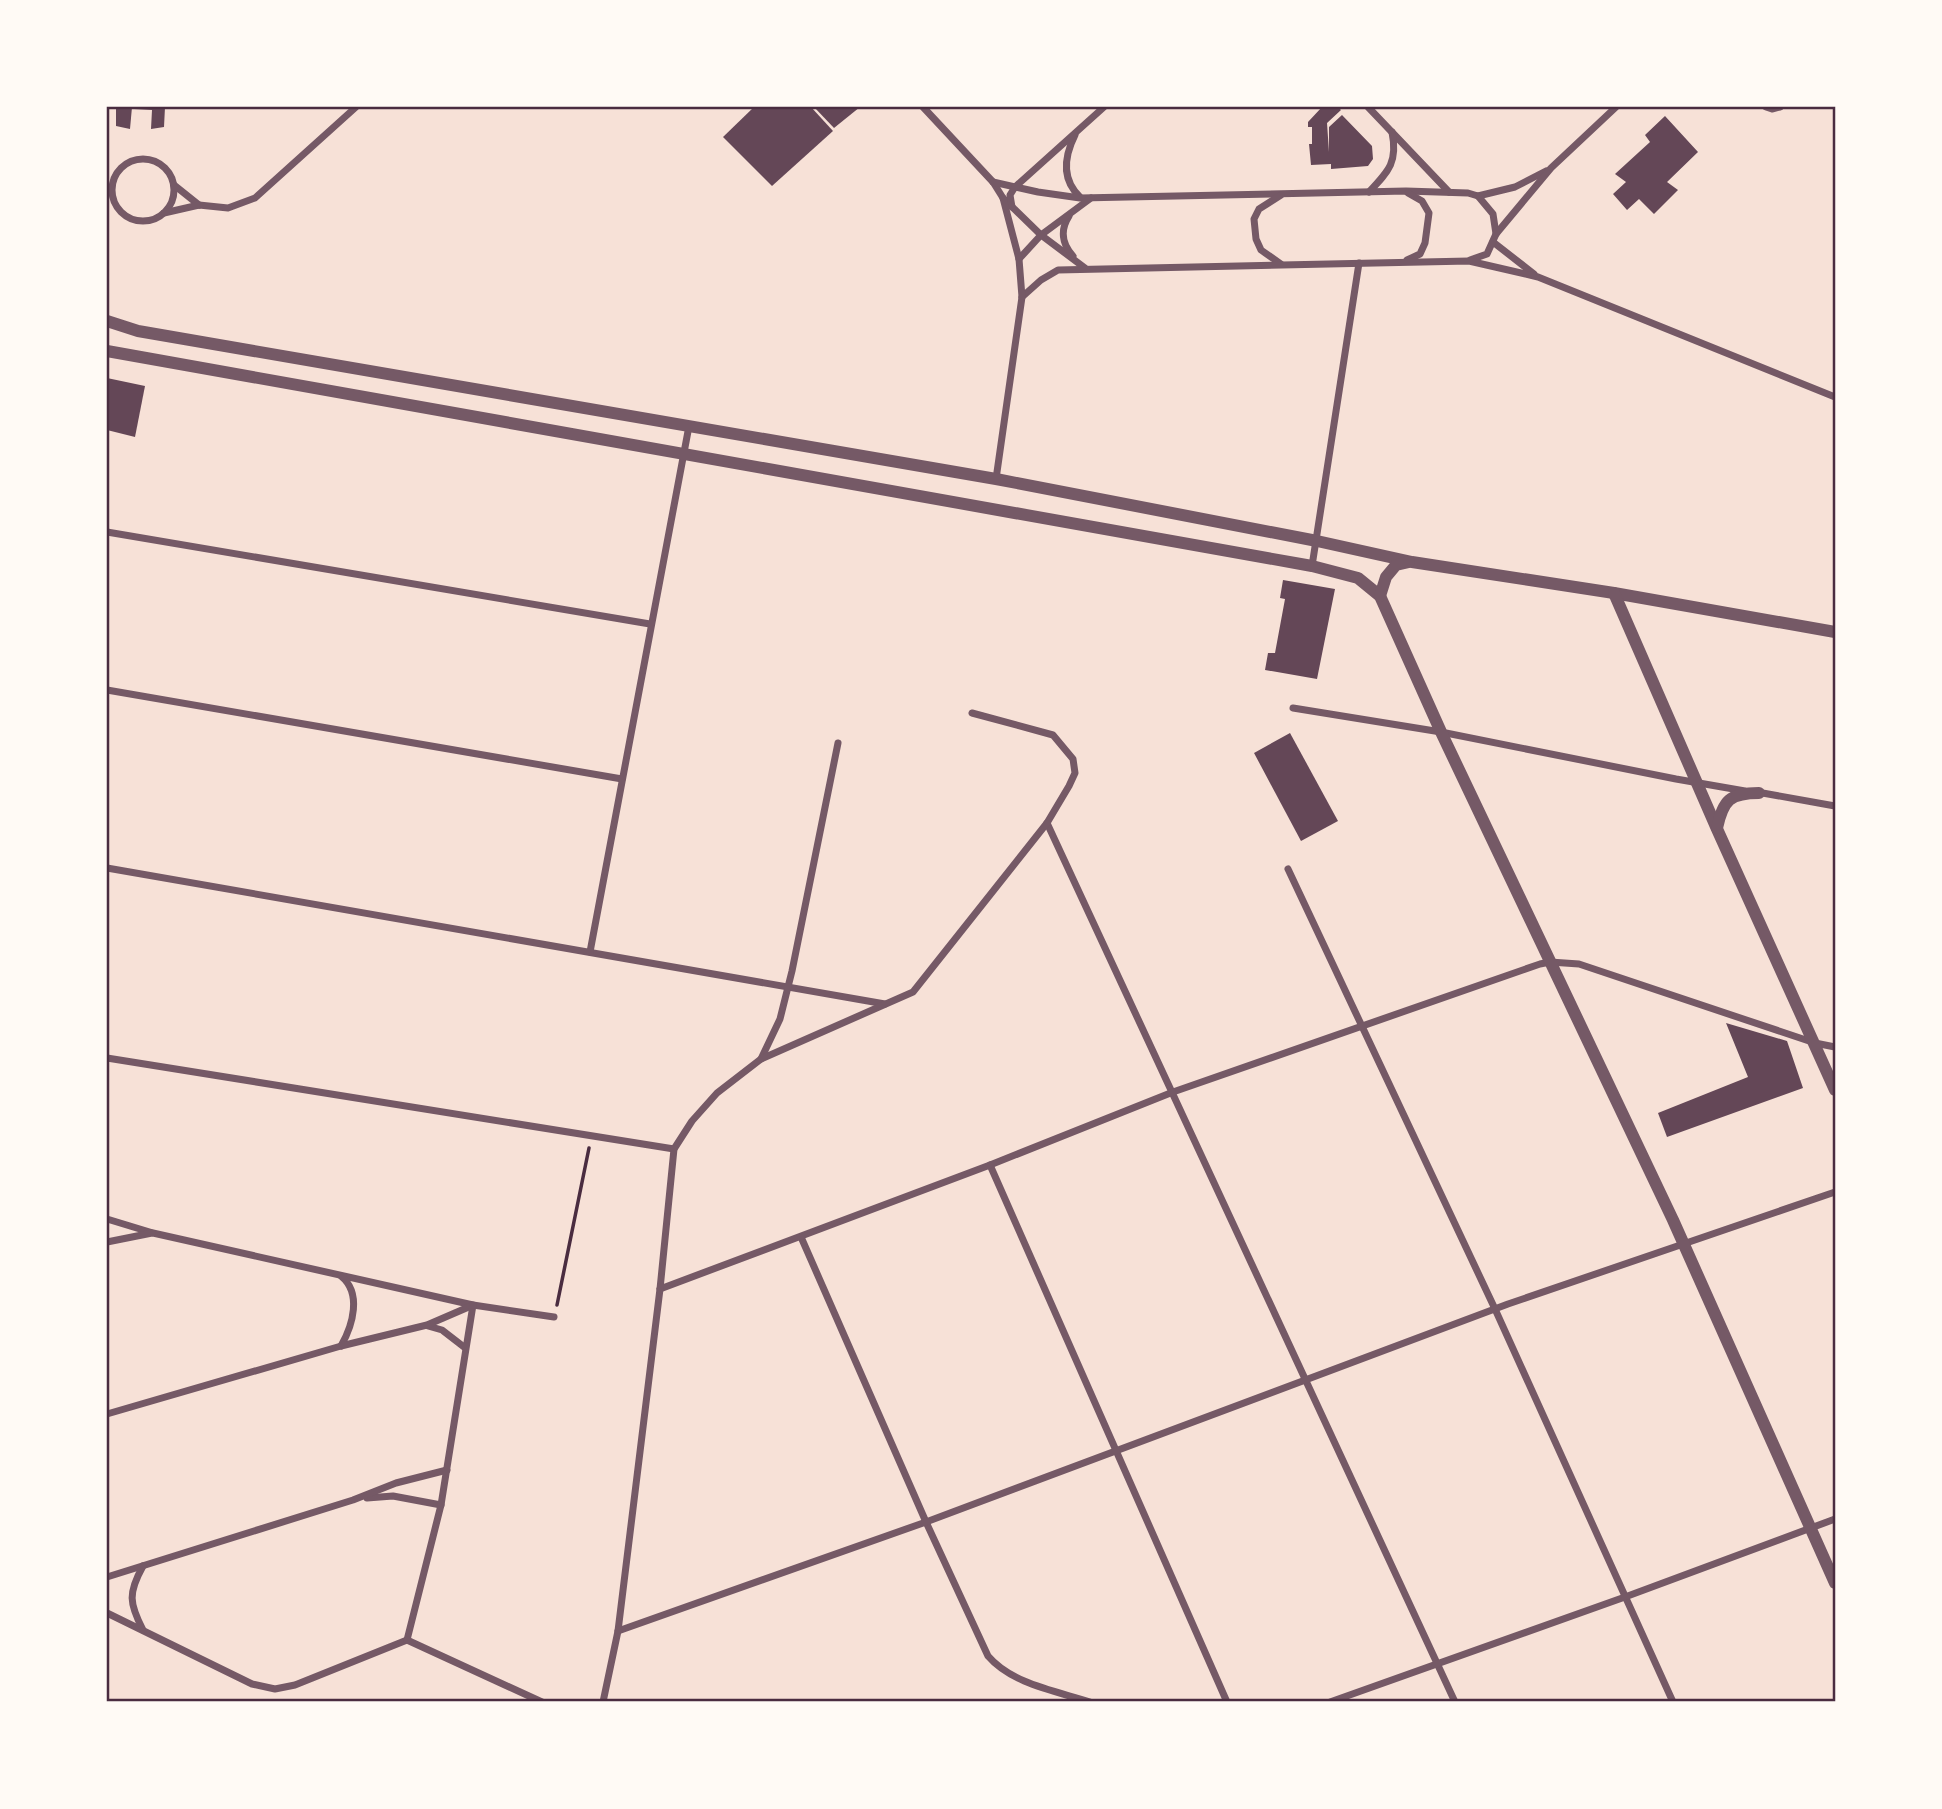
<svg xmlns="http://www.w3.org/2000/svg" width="1942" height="1809" font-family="'Exo 2',sans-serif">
<rect width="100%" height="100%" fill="#f7e1d7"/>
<!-- building -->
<g fill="#644757">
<path d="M 116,107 L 132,107 L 130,129 L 116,126 Z"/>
<path d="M 134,107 L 165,107 L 164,127 L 151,129 L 152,110 L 134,109 Z"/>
<path d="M 754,107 L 811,107 L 833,131 L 772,186 L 723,137 Z"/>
<path d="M 814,107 L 860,107 L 834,128 Z"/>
<path d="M 1322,107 L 1338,107 L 1341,110 L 1327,123 L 1329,152 L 1329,127 L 1342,115 L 1372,146 L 1373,159 L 1368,166 L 1331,169 L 1331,164 L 1311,165 L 1309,144 L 1312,144 L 1312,127 L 1308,127 L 1308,122 Z"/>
<path d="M 1665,116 L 1698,152 L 1667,182 L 1678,190 L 1654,214 L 1639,199 L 1627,210 L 1613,194 L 1626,182 L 1615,174 L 1650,142 L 1645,135 Z"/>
<path d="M 107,378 L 145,386 L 135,437 L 107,430 Z"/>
<path d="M 1283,580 L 1335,589 L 1317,679 L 1265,670 L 1268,653 L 1275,653 L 1285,599 L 1280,598 Z"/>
<path d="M 1290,733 L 1338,821 L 1301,841 L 1254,753 Z"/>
<path d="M 1726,1023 L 1787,1041 L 1803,1088 L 1667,1137 L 1658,1113 L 1748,1077 Z"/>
</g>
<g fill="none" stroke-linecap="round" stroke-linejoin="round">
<!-- path -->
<path stroke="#4a2c40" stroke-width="3.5" d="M 557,1305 L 589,1148"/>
<!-- minor -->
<g stroke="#755966" stroke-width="7">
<path d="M 923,107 L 993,182 L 1003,198 L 1041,235 L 1085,268"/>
<path d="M 1368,107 L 1449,192"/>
<path d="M 1766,107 L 1772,109 L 1780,107"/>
<path d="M 1075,135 C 1064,157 1061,179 1080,197"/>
<circle cx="143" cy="190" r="31"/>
<path d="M 993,182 L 1038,192 L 1080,198 L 1406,191 L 1468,193 L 1478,196 L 1493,214 L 1496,234"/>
<path d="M 174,185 L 199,205"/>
<path d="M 1369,192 C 1389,171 1398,162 1392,132"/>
<path d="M 1281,195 L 1259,209 L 1254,219 L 1256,239 L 1261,250 L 1281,264"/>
<path d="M 1478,196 L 1515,187 L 1546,171"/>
<path d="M 1012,207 L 1010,195 L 1015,187 L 1104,107"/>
<path d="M 164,213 L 199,205 L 228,208 L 255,198 L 356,107"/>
<path d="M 1069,216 C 1060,230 1062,244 1073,256"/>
<path d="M 1493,242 L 1534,274"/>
<path d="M 1019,259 L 1041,235 L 1091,198"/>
<path d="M 1407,260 L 1420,254 L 1425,243 L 1429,213 L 1422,201 L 1408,193"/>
<path d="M 1470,260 L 1487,254 L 1496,234 L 1551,168 L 1616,107"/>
<path d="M 1022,297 L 1041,280 L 1058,270 L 1469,261 L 1538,277 L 1835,397"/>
<path d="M 996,479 L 1022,297 L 1019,259 L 1003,198"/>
<path d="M 107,532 L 650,624"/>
<path d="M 1312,566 L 1359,263"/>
<path d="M 107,690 L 622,779"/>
<path d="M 1293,708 L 1441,732 L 1676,779 L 1745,791"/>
<path d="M 1757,792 L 1835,806"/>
<path d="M 1047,823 L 1455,1702"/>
<path d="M 107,868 L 885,1004"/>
<path d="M 1288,869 L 1495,1309 L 1673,1702"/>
<path d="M 590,952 L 689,426"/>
<path d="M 107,1058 L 674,1149"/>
<path d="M 761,1059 L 780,1019 L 792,971 L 838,743"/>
<path d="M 990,1165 L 1227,1702"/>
<path d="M 107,1219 L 153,1233 L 473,1305 L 554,1317"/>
<path d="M 801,1237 L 926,1522 L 988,1656 C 1012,1684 1056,1691 1090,1702"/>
<path d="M 107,1242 L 152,1233"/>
<path d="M 660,1289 L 990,1165 L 1173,1092 L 1540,964 L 1550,962 L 1579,964 L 1815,1043 L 1835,1047"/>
<path d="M 428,1326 L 442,1330 L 464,1347"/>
<path d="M 341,1346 C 353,1325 362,1293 341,1276"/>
<path d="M 107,1414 L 341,1346 L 427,1325 L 471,1306"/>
<path d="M 367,1498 L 393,1496 L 441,1505"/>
<path d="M 107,1577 L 353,1500 L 396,1483 L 447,1470"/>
<path d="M 107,1613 L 252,1684 L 275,1689 L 295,1685 L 407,1640"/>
<path d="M 143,1630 C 129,1603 128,1593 143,1566"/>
<path d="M 618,1631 L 926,1522 L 1508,1304 L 1835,1192"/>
<path d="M 407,1640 L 441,1505 L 473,1305"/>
<path d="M 407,1640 L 542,1702"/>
<path d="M 603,1702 L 618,1631 L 660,1289 L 674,1149 L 692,1121 L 717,1093 L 761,1059 L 913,992 L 1047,823 L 1069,786 L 1075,773 L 1073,759 L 1053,735 L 972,713"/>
<path d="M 1330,1702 L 1625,1597 L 1835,1519"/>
</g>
<!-- tertiary -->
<g stroke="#755966" stroke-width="12">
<path d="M 107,321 L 138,331 L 996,479 L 1317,541 L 1412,562 L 1614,593 L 1835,632"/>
<path d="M 107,351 L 1312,566 L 1358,578 L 1380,596 L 1441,732 L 1673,1220 L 1835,1583"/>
<path d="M 1614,593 L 1717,829 L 1835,1090"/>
<path d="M 1380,596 L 1386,577 L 1396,565 L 1409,562"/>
<path d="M 1717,828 C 1723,800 1730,793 1759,793"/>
</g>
</g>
<!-- border -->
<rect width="1942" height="1809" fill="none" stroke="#fffaf5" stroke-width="217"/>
<rect x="108" y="108" width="1726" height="1592" fill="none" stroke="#4a2c40" stroke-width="2.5"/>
</svg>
